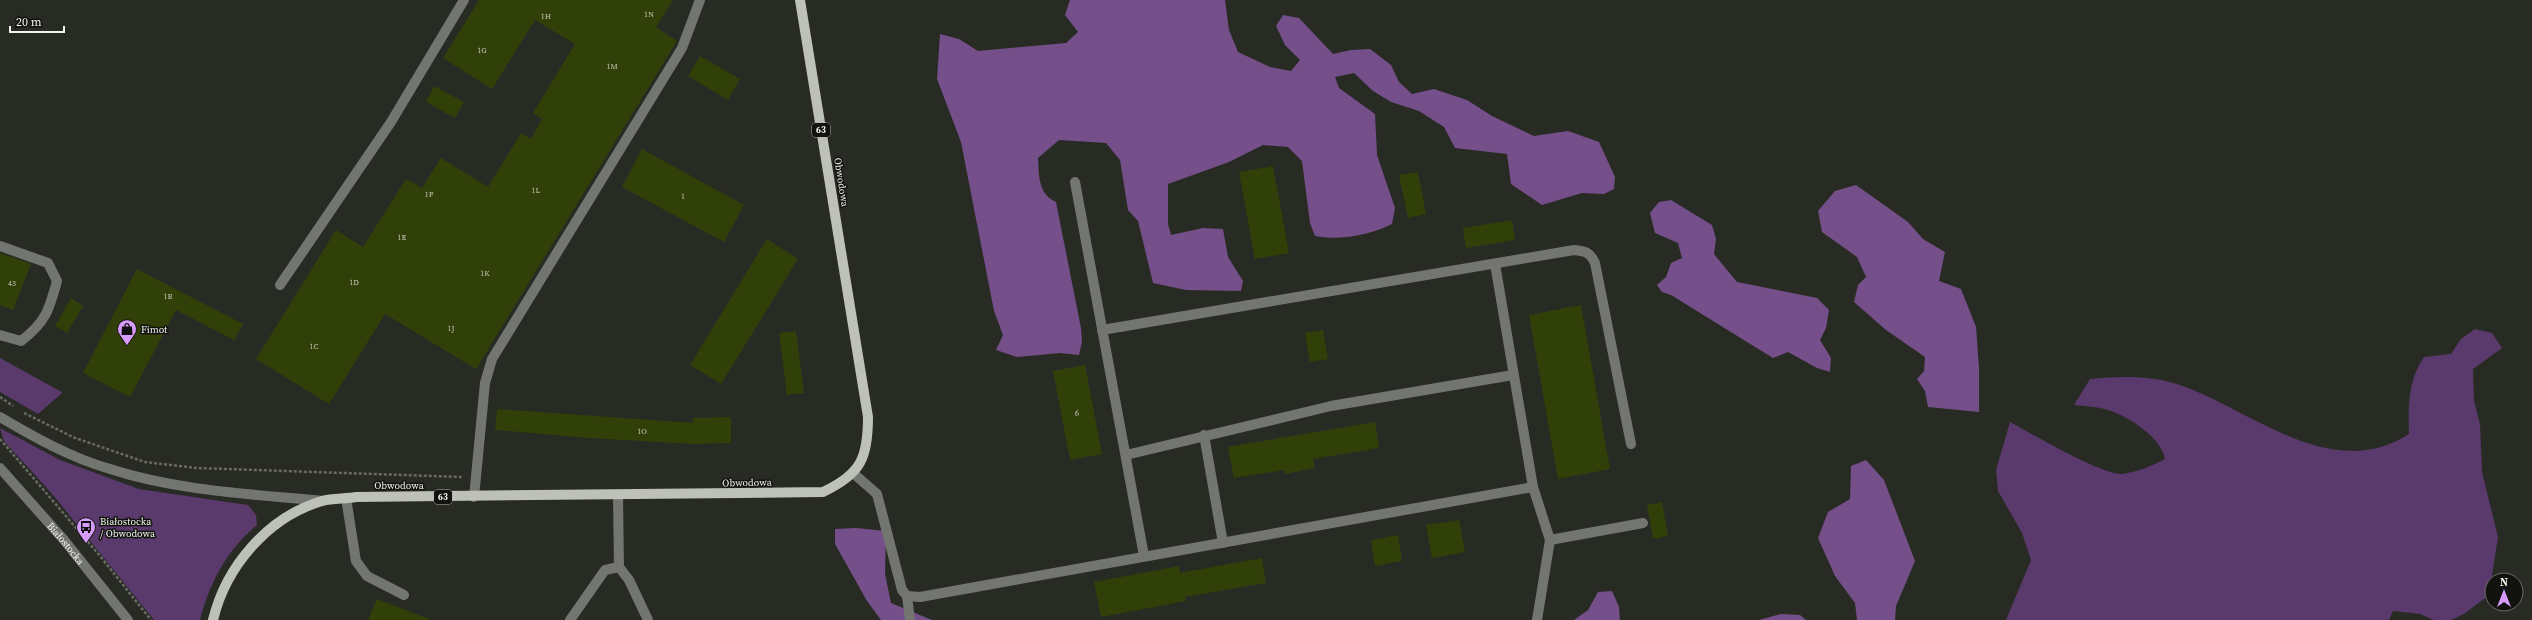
<svg xmlns="http://www.w3.org/2000/svg" width="2532" height="620" font-family="'Source Serif 4',serif">
<rect width="100%" height="100%" fill="#282b23"/>
<!-- green -->
<g fill="#5a396d">
<path d="M 2475,329 L 2492,333 L 2502,348 L 2473,369 L 2474,401 L 2480,424 L 2482,472 L 2498,537 L 2489,595 L 2464,614 L 2451,620 L 2434,620 L 2420,614 L 2393,611 L 2389,620 L 2006,620 L 2031,560 L 2022,533 L 1998,491 L 1996,470 L 2010,422 C 2030,433 2102,475 2122,474 C 2137,472 2152,466 2165,459 C 2162,438 2128,416 2108,410 C 2098,407 2085,406 2074,405 L 2090,379 C 2120,376 2151,375 2180,385 C 2252,410 2331,484 2409,434 C 2408,407 2408,380 2424,357 L 2451,354 L 2461,339 Z"/>
<path d="M 0,358 L 60,391 L 62,393 L 38,414 L 0,392 Z"/>
<path d="M 0,428 L 60,460 L 139,489 L 248,505 L 256,515 L 257,525 C 227,550 210,582 200,620 L 154,620 L 53,495 L 4,441 Z"/>
</g>
<!-- forest -->
<g fill="#744f89">
<path d="M 1070,0 L 1225,0 L 1229,30 L 1238,52 L 1270,67 L 1291,71 L 1300,60 L 1285,45 L 1276,26 L 1283,15 L 1299,18 L 1333,54 L 1351,50 L 1370,49 L 1391,65 L 1399,82 L 1412,94 L 1434,89 L 1467,100 L 1492,116 L 1534,136 L 1568,131 L 1599,142 L 1615,177 L 1614,189 L 1604,194 L 1582,193 L 1542,205 L 1511,184 L 1507,154 L 1455,148 L 1444,127 L 1419,111 L 1391,102 L 1373,91 L 1354,73 L 1335,77 L 1339,88 L 1375,114 L 1377,155 L 1395,208 L 1392,224 C 1370,235 1340,241 1315,236 L 1310,223 L 1302,161 L 1288,147 L 1263,145 L 1229,162 L 1168,184 L 1168,224 L 1171,235 L 1203,228 L 1223,229 L 1228,257 L 1243,281 L 1241,291 L 1186,290 L 1153,283 L 1138,221 L 1128,210 L 1120,160 L 1106,143 L 1059,140 L 1038,158 C 1039,175 1038,194 1056,202 L 1081,328 L 1082,342 L 1079,355 L 1060,353 L 1017,357 L 996,350 L 1003,335 L 994,311 L 961,142 L 937,79 L 940,34 L 959,39 L 978,51 L 1066,43 L 1078,32 L 1065,15 Z"/>
<path d="M 1856,185 L 1908,222 L 1923,239 L 1945,252 L 1939,281 L 1961,289 L 1976,327 L 1979,368 L 1979,412 L 1928,407 L 1925,391 L 1917,379 L 1924,371 L 1925,357 L 1886,330 L 1854,302 L 1858,285 L 1866,277 L 1857,257 L 1822,232 L 1818,211 L 1835,191 Z"/>
<path d="M 1671,200 L 1712,225 L 1716,239 L 1714,254 L 1737,282 L 1817,298 L 1829,310 L 1826,328 L 1820,340 L 1831,358 L 1830,372 L 1817,368 L 1788,352 L 1773,358 L 1671,295 L 1662,292 L 1657,285 L 1666,277 L 1671,263 L 1682,258 L 1678,243 L 1655,233 L 1650,213 L 1659,202 Z"/>
<path d="M 1866,460 L 1884,480 L 1915,561 L 1896,606 L 1895,620 L 1857,620 L 1855,603 L 1835,576 L 1818,538 L 1828,512 L 1850,499 L 1851,466 Z"/>
<path d="M 856,528 L 886,531 L 885,574 L 891,603 L 932,620 L 881,620 L 867,601 L 835,544 L 835,529 Z"/>
<path d="M 1612,591 L 1619,607 L 1620,620 L 1574,620 L 1588,610 L 1598,592 Z"/>
<path d="M 1781,614 L 1800,615 L 1806,620 L 1759,620 Z"/>
</g>
<!-- building -->
<g fill="#314008">
<path d="M 479,0 L 673,0 L 656,27 L 677,41 L 476,369 L 385,314 L 329,404 L 256,359 L 336,230 L 363,247 L 406,179 L 422,188 L 441,158 L 488,187 L 521,133 L 531,139 L 542,119 L 533,113 L 575,44 L 535,20 L 492,89 L 443,58 Z"/>
<path d="M 700,56 L 740,79 L 728,100 L 688,76 Z"/>
<path d="M 434,86 L 464,102 L 455,118 L 426,102 Z"/>
<path d="M 642,149 L 744,205 L 724,242 L 622,187 Z"/>
<path d="M 1273,166 L 1289,253 L 1255,259 L 1239,172 Z"/>
<path d="M 1418,172 L 1426,214 L 1408,218 L 1399,175 Z"/>
<path d="M 1512,220 L 1515,240 L 1466,248 L 1463,228 Z"/>
<path d="M 767,239 L 798,259 L 721,384 L 690,365 Z"/>
<path d="M 0,253 L 31,264 L 13,310 L 0,305 Z"/>
<path d="M 137,269 L 243,324 L 234,340 L 176,310 L 130,397 L 83,373 Z"/>
<path d="M 71,298 L 83,306 L 67,333 L 55,326 Z"/>
<path d="M 1581,305 L 1610,469 L 1558,479 L 1529,315 Z"/>
<path d="M 1323,330 L 1328,359 L 1310,362 L 1305,333 Z"/>
<path d="M 796,331 L 804,393 L 787,395 L 779,333 Z"/>
<path d="M 1085,365 L 1102,454 L 1070,460 L 1053,371 Z"/>
<path d="M 497,409 L 693,423 L 693,418 L 731,417 L 731,443 L 693,444 L 590,438 L 495,430 Z"/>
<path d="M 1375,422 L 1379,448 L 1313,459 L 1315,468 L 1285,474 L 1284,470 L 1234,478 L 1228,447 Z"/>
<path d="M 1662,502 L 1668,536 L 1653,539 L 1647,505 Z"/>
<path d="M 1459,520 L 1465,552 L 1432,558 L 1426,525 Z"/>
<path d="M 1398,535 L 1402,561 L 1375,566 L 1371,540 Z"/>
<path d="M 1262,558 L 1266,583 L 1185,597 L 1186,601 L 1101,617 L 1094,582 L 1179,566 L 1180,573 Z"/>
<path d="M 377,599 L 429,619 L 429,620 L 368,620 Z"/>
</g>
<g fill="none" stroke-linecap="round" stroke-linejoin="round">
<!-- path -->
<g stroke="#686a63" stroke-width="2.5" stroke-dasharray="3 2" stroke-linecap="butt">
<path d="M 0,397 L 13,406"/>
<path d="M 24,413 L 75,438 L 145,462 L 197,468 L 462,477"/>
<path d="M 0,439 L 100,556 L 151,620"/>
</g>
<!-- minor -->
<g stroke="#737571" stroke-width="10">
<path d="M 1075,182 L 1144,556"/>
<path d="M 0,246 L 48,263 L 57,281 C 49,310 46,322 21,341 L 0,335"/>
<path d="M 1495,264 L 1533,487 L 1550,540 L 1537,620"/>
<path d="M 280,285 L 391,122 L 464,0"/>
<path d="M 1102,330 L 1574,250 C 1585,251 1590,252 1595,263 L 1631,444"/>
<path d="M 0,417 C 34,437 71,458 110,469 C 178,491 252,494 323,501"/>
<path d="M 1204,435 L 1223,543"/>
<path d="M 1126,455 L 1331,406 L 1513,375"/>
<path id="s1" d="M 0,468 L 64,540 L 128,620"/>
<path d="M 853,473 L 877,494 L 902,590 L 907,596 L 920,597 L 1533,487"/>
<path d="M 618,495 L 619,567 L 629,580 L 648,620"/>
<path d="M 474,497 L 485,383 L 492,359 L 682,48 L 700,0"/>
<path d="M 346,498 L 356,561 L 367,576 L 404,595"/>
<path d="M 1550,540 L 1643,523"/>
<path d="M 907,596 L 910,620"/>
<path d="M 570,620 L 605,570 L 619,567"/>
</g>
<!-- major -->
<path stroke="#bdc1b7" stroke-width="10" d="M 213,620 C 226,566 268,517 322,501 C 333,498 345,499 356,497 L 823,492 C 861,474 868,458 868,417 L 800,0"/>
</g>
<!-- icons -->
<defs>
<g id="shop-pin" transform="scale(1)"><path d="M0 17L-7.5 6A9.5 9.5 0 1 1 7.5 6Z" fill="#d79bf9" stroke="#12130f"/><path d="M-5-2.5h2.3a2.7 3.5 0 0 1 5.4 0H5L5.5 6h-11ZM-1.5-2.5h3a1.5 2.3 0 0 0-3 0Z" fill="#111"/></g>
<g id="bus-pin" transform="scale(1)"><path d="M0 17L-7.5 6A9.5 9.5 0 1 1 7.5 6Z" fill="#d79bf9" stroke="#12130f"/><path d="M-5-6H5V4H4V6H2V4H-2V6H-4V4H-5ZM-3.5-4V0h7V-4ZM-3.5 1.2v1.5H-2V1.2ZM2 1.2v1.5H3.5V1.2Z" fill="#111"/></g>
</defs>
<g fill-rule="evenodd">
<use href="#shop-pin" x="127" y="329"/>
<use href="#bus-pin" x="86" y="527"/>
</g>
<g text-anchor="middle" stroke-width="3" stroke-linejoin="round" paint-order="stroke">
<!-- number labels -->
<g font-size="8" fill="#c2c7b4">
<text x="649" y="17">1N</text>
<text x="546" y="19">1H</text>
<text x="482" y="53">1G</text>
<text x="612" y="69">1M</text>
<text x="536" y="193">1L</text>
<text x="429" y="197">1F</text>
<text x="683" y="199">1</text>
<text x="402" y="240">1E</text>
<text x="485" y="276">1K</text>
<text x="354" y="285">1D</text>
<text x="12" y="286">43</text>
<text x="168" y="299">1B</text>
<text x="451" y="331">1J</text>
<text x="314" y="349">1C</text>
<text x="1077" y="416">6</text>
<text x="642" y="434">1O</text>
</g>
<!-- shield labels -->
<g fill="#12130f" stroke="#afb0ab" stroke-width="1">
<rect x="812" y="123" width="18" height="14" rx="3"/>
<rect x="434" y="490" width="18" height="14" rx="3"/>
</g>
<g font-size="9" font-weight="bold" fill="#f2f4ee">
<text x="821" y="133">63</text>
<text x="443" y="500">63</text>
</g>
<!-- street labels -->
<g font-size="10" fill="#f2f4ee" stroke="#12130f">
<text transform="translate(842 182) rotate(81)" y="4">Obwodowa</text>
<text transform="translate(747 482) rotate(-1)" y="4">Obwodowa</text>
<text x="399" y="489">Obwodowa</text>
<text dy="4" stroke="none"><textPath href="#s1" startOffset="100">Białostocka</textPath></text>
</g>
<!-- poi labels -->
<g font-size="10" fill="#f2f4ee" stroke="#12130f" text-anchor="start">
<text x="141" y="333">Fimot</text>
<text x="100" y="525">Białostocka<tspan x="100" dy="12">/ Obwodowa</tspan></text>
</g>
</g>
<!-- north arrow -->
<g transform="translate(2504 592)"><circle r="19" fill="#12130f" stroke="#6c6d68"/>
<path d="M0-3L7 15L0 10L-7 15Z" fill="#d79bf9"/>
<text y="-6" font-size="11" font-weight="bold" text-anchor="middle" fill="#f2f4ee">N</text>
</g>
<!-- scale -->
<path d="M10 26v6h54v-6" fill="none" stroke="#f2f4ee" stroke-width="2"/>
<text x="16" y="26" font-size="12" fill="#f2f4ee" stroke="#12130f" stroke-width="3" paint-order="stroke">20 m</text>
</svg>
